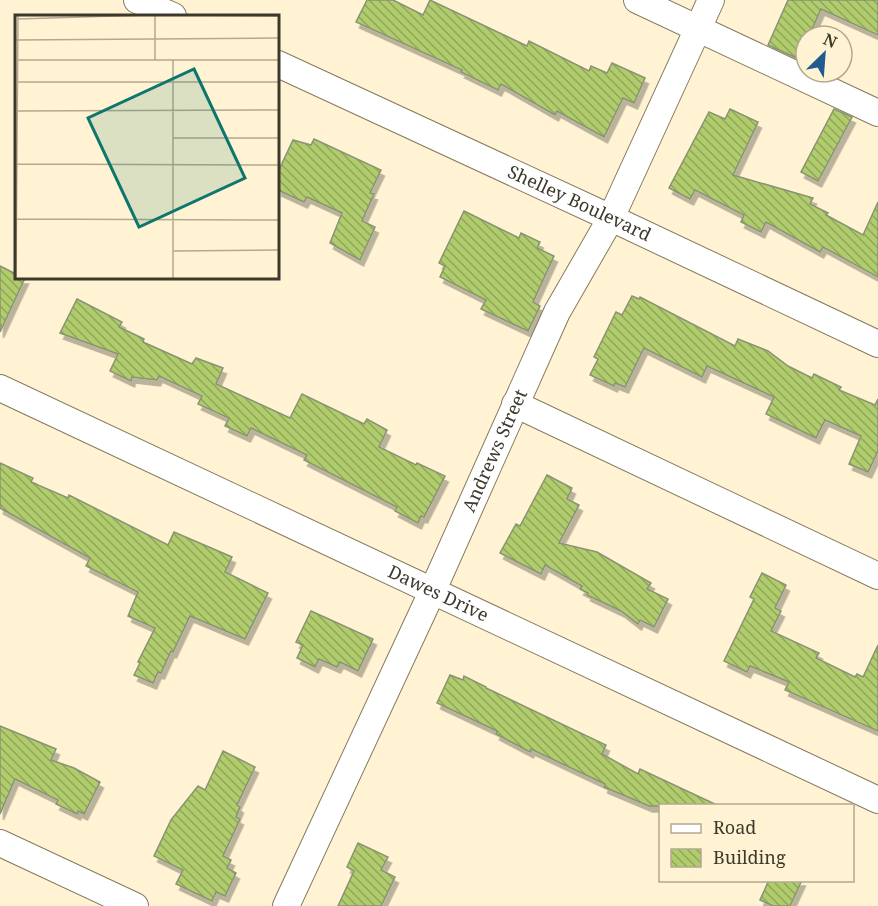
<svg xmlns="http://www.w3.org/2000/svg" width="878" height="906" font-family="'Noto Serif',serif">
<defs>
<pattern id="building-back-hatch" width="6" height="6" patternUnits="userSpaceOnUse" patternTransform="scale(1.5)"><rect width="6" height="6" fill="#b0cc6c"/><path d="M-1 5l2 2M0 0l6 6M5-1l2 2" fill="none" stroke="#90a759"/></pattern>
<filter id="shadow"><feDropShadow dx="3.5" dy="6" stdDeviation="0" flood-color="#0004"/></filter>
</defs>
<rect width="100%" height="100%" fill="#fff3d3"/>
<!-- building -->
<g fill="url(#building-back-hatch)" stroke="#899375" stroke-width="1.5" filter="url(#shadow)">
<path d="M 367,0 L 393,0 L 423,15 L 430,0 L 527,46 L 529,41 L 589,71 L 591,66 L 607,73 L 612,63 L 645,78 L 634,103 L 623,98 L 604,137 L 557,111 L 555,115 L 501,84 L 498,90 L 461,72 L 462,70 L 356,22 Z"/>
<path d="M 788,0 L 878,0 L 878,35 L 821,9 L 809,36 L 806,36 L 806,43 L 799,59 L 768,45 Z"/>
<path d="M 730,109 L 758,122 L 733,175 L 813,198 L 810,204 L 828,213 L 826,215 L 863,235 L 878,202 L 878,277 L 823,247 L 820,252 L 766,222 L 761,232 L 741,222 L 744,215 L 695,190 L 690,199 L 669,188 L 709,112 L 725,119 Z"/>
<path d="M 834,109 L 852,117 L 818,181 L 801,172 Z"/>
<path d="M 314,139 L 381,170 L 370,193 L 374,194 L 362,221 L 375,227 L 360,260 L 330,243 L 342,213 L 307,197 L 304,202 L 278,190 L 278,172 L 293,140 L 311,145 Z"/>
<path d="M 464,211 L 519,238 L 521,233 L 540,242 L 537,248 L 554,256 L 533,302 L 540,306 L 528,331 L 481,309 L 486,300 L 440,277 L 445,266 L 439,263 Z"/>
<path d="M 0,266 L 16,274 L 16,278 L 25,278 L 0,332 Z"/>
<path d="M 632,296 L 639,299 L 640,297 L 735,346 L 738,339 L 768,351 L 788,366 L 812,378 L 814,374 L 841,387 L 839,390 L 875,405 L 878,399 L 878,451 L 868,472 L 849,464 L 861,436 L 825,420 L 816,438 L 766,414 L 774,397 L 707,366 L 702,377 L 644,348 L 625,387 L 615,383 L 614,386 L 590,375 L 598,359 L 594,357 L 616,312 L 622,315 Z"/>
<path d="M 77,299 L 122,322 L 119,327 L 144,339 L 143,342 L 192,364 L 196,358 L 223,368 L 216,384 L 290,418 L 302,394 L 364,424 L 367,419 L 387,430 L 379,447 L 416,465 L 417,463 L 445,476 L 424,517 L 421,516 L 418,523 L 395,511 L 397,507 L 304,460 L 307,455 L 251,428 L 247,436 L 225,426 L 229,418 L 198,404 L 202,396 L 159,376 L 157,380 L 132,377 L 131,381 L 110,371 L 118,354 L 60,333 Z"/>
<path d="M 0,463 L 33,478 L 31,482 L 68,498 L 69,495 L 168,545 L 174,532 L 232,557 L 225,572 L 268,593 L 245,639 L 190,616 L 173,652 L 171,651 L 161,673 L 158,672 L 153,683 L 134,675 L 140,663 L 138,662 L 155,628 L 128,616 L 138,592 L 86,566 L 90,558 L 0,508 Z"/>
<path d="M 547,475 L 572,488 L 567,499 L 579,505 L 559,543 L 597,552 L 651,583 L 647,589 L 668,599 L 654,627 L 640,620 L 638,624 L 621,611 L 587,595 L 588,593 L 580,589 L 582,586 L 545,565 L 541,574 L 500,553 L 516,524 L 520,526 Z"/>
<path d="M 762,573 L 786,585 L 775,608 L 781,611 L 771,631 L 819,653 L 816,658 L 855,677 L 857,674 L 863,677 L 878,645 L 878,731 L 785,690 L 789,682 L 750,666 L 747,672 L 724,661 L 754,599 L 750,597 Z"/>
<path d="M 311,611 L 373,639 L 358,671 L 340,662 L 337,667 L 319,659 L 315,667 L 297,658 L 303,645 L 296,642 Z"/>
<path d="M 450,675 L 463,680 L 464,676 L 486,687 L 486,688 L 606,745 L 602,754 L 638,774 L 640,769 L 719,806 L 649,806 L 604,787 L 605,784 L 531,749 L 530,752 L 496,734 L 497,731 L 437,703 Z"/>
<path d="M 0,726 L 56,749 L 51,760 L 74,768 L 100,782 L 84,814 L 78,811 L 77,814 L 56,804 L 58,800 L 15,779 L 0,814 Z"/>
<path d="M 223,751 L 255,767 L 237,805 L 240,807 L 236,817 L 240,819 L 223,856 L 231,860 L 227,868 L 236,873 L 225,896 L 216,892 L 212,901 L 176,884 L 183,870 L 154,856 L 171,820 L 198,786 L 205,790 Z"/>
<path d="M 358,843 L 388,857 L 381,870 L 395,877 L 381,906 L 338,906 L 354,871 L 347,867 Z"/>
<path d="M 769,880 L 802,880 L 790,906 L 773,906 L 760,900 Z"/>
</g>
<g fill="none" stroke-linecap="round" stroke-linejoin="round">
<!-- minor casing -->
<g stroke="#857b5e" stroke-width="28">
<g id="minor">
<path d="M 137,0 L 173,16"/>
<path d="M 637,0 L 878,113"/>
<path id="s1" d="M 278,64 L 611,218 L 878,344"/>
<path id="s2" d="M 0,388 L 878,800"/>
<path d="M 515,404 L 878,576"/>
<path d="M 0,843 L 135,906"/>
<path id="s3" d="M 286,906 L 432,592 L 557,312 L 611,218 L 711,0"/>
</g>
</g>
<!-- minor -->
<use href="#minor" stroke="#fff" stroke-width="26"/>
</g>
<g text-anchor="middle" stroke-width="6" stroke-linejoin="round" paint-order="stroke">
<!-- street labels -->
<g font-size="18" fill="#3d392c" stroke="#fff3d3">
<text dy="6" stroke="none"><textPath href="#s1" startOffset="332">Shelley Boulevard</textPath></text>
<text dy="6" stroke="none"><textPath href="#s3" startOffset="501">Andrews Street</textPath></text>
<text dy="6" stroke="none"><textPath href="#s2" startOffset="484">Dawes Drive</textPath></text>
</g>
</g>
<!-- overview -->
<g transform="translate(15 15)">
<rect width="264" height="264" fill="#fff3d3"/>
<path fill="none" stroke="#b1a990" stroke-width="1.5" d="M 140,0 L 140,45M 170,0 L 264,1M 3,4 L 131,0M 0,25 L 264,23M 2,45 L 264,45M 2,67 L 264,67M 2,96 L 264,95M 158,123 L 264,123M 2,149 L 264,150M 1,204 L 264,205M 158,236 L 264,235M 1,264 L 3,0M 158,264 L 158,45"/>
<path fill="#0f766e" fill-opacity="0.15" stroke="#0f766e" stroke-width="3" d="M 179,54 L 230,163 L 124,212 L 73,103 Z"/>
<rect width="264" height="264" fill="none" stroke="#3d392c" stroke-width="3"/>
</g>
<!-- legend -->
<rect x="659" y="804" width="195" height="78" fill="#fff3d3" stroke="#b1a990" stroke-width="1.5"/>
<rect x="671" y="824" width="30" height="9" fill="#ffffff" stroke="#b1a990" stroke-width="1.5"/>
<text x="713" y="834" font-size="18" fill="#3d392c">Road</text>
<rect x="671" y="849" width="30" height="18" fill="url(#building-back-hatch)" stroke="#b1a990" stroke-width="1.5"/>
<text x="713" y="864" font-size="18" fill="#3d392c">Building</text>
<!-- north arrow -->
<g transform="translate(824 54) rotate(25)"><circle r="28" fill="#fff3d3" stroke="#b1a990" stroke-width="1.5"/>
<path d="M0-4.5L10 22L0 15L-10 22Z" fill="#225991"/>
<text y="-9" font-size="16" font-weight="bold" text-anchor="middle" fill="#3d392c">N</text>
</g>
</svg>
